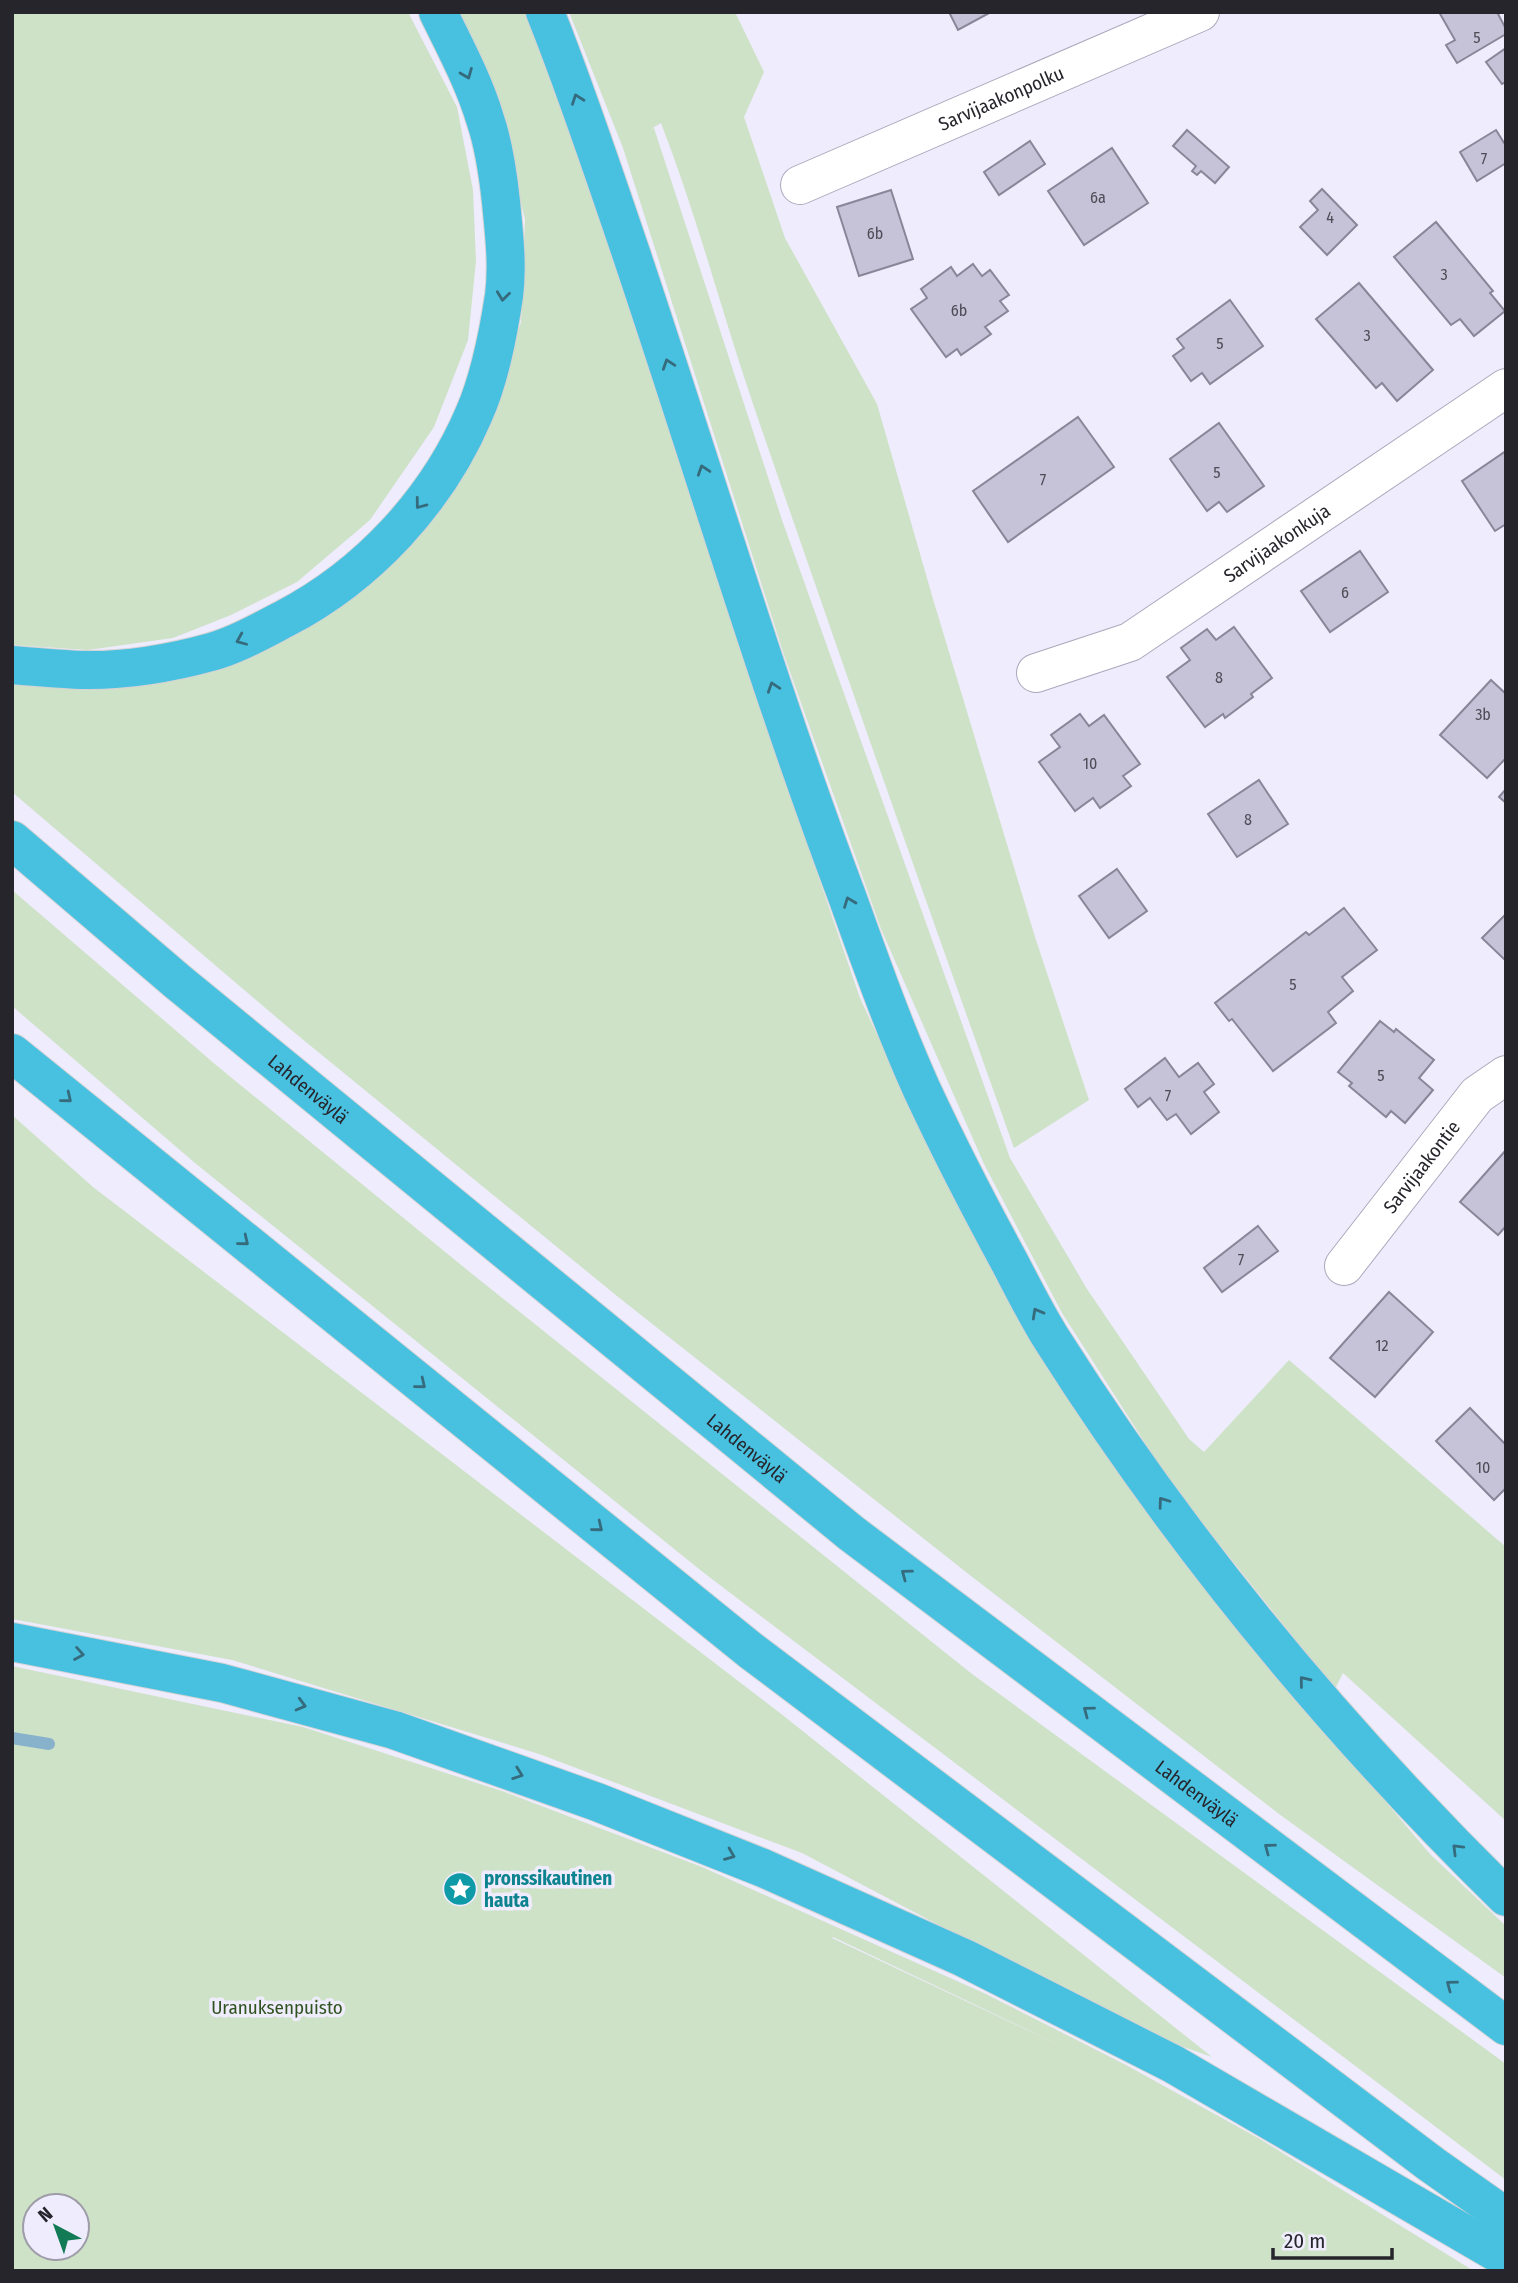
<svg xmlns="http://www.w3.org/2000/svg" width="1518" height="2283" font-family="'Fira Sans Condensed',sans-serif">
<rect width="100%" height="100%" fill="#efecfd"/>
<!-- green -->
<g fill="#cee2c7" fill-rule="evenodd">
<path d="M 12,12 L 408,12 L 457,107 L 473,190 L 476,261 L 468,340 L 434,427 L 370,520 L 297,582 L 231,615 L 173,638 L 88,650 L 12,645 Z"/>
<path d="M 458,12 L 528,12 L 545,51 L 789,791 L 860,998 L 933,1155 L 994,1274 L 1069,1397 L 1250,1642 L 1430,1854 L 1506,1926 L 1506,1978 L 1279,1814 L 971,1576 L 617,1296 L 290,1029 L 12,792 L 12,685 L 139,685 L 355,594 L 436,516 L 491,409 L 521,322 L 525,219 L 499,121 Z"/>
<path d="M 569,12 L 735,12 L 764,72 L 744,117 L 785,238 L 877,404 L 933,599 L 1035,937 L 1089,1100 L 1014,1148 C 926,902 839,655 754,407 C 722,313 697,216 661,123 L 651,129 L 654,128 L 782,520 L 1010,1158 L 1087,1289 L 1189,1439 L 1204,1452 L 1289,1360 L 1506,1547 L 1506,1821 L 1343,1673 L 1335,1689 L 1172,1485 L 1062,1313 L 984,1164 L 881,929 L 783,652 L 623,148 Z"/>
<path d="M 12,890 L 216,1065 L 466,1269 L 972,1674 L 1506,2064 L 1506,2180 L 704,1573 L 195,1163 L 12,1006 Z"/>
<path d="M 12,1115 L 93,1187 L 780,1713 L 1212,2057 L 1144,2033 L 802,1853 L 539,1754 L 232,1660 L 12,1619 Z"/>
<path d="M 12,1666 L 303,1727 L 502,1791 L 702,1867 L 986,1994 L 1126,2065 L 1260,2139 L 1474,2271 L 12,2271 ZM 833,1937 L 1076,2053 L 832,1938 ZM 35,2206 L 77,2206 L 77,2248 L 35,2248 Z"/>
</g>
<g fill="none" stroke-linecap="round" stroke-linejoin="round">
<!-- stream -->
<path stroke="#88b1cc" stroke-width="12" d="M 12,1738 L 49,1744"/>
</g>
<!-- building -->
<g fill="#c6c2d7" stroke="#898699" stroke-width="2">
<path d="M 949,12 L 991,12 L 958,30 Z"/>
<path d="M 1439,12 L 1497,12 L 1506,29 L 1506,34 L 1457,63 L 1446,45 L 1455,40 Z"/>
<path d="M 1506,48 L 1506,82 L 1502,84 L 1486,62 Z"/>
<path d="M 1187,130 L 1229,167 L 1215,183 L 1201,171 L 1197,175 L 1192,171 L 1196,166 L 1173,146 Z"/>
<path d="M 1496,130 L 1506,146 L 1506,163 L 1477,181 L 1460,152 Z"/>
<path d="M 1030,141 L 1045,164 L 999,195 L 984,172 Z"/>
<path d="M 1112,148 L 1148,203 L 1084,245 L 1048,191 Z"/>
<path d="M 1322,189 L 1357,225 L 1327,255 L 1300,227 L 1318,210 L 1310,201 Z"/>
<path d="M 891,190 L 913,259 L 859,276 L 837,207 Z"/>
<path d="M 1436,222 L 1493,291 L 1490,293 L 1505,311 L 1474,336 L 1460,319 L 1451,325 L 1394,257 Z"/>
<path d="M 973,264 L 982,276 L 990,270 L 1009,295 L 1000,301 L 1008,311 L 985,327 L 991,334 L 961,355 L 957,349 L 946,357 L 911,309 L 927,298 L 921,289 L 951,267 L 957,276 Z"/>
<path d="M 1359,283 L 1433,370 L 1397,401 L 1382,383 L 1376,388 L 1316,319 Z"/>
<path d="M 1230,300 L 1263,346 L 1210,384 L 1202,373 L 1191,381 L 1173,356 L 1184,348 L 1177,339 Z"/>
<path d="M 1078,417 L 1114,467 L 1008,542 L 973,491 Z"/>
<path d="M 1219,423 L 1264,486 L 1227,512 L 1219,502 L 1207,511 L 1170,459 Z"/>
<path d="M 1506,451 L 1506,524 L 1495,531 L 1462,481 Z"/>
<path d="M 1360,551 L 1388,592 L 1330,632 L 1301,591 Z"/>
<path d="M 1234,627 L 1272,678 L 1251,694 L 1253,697 L 1225,718 L 1223,714 L 1205,727 L 1167,677 L 1190,660 L 1181,648 L 1207,629 L 1216,640 Z"/>
<path d="M 1491,680 L 1506,694 L 1506,758 L 1487,778 L 1440,735 Z"/>
<path d="M 1080,714 L 1089,726 L 1104,715 L 1140,764 L 1123,776 L 1131,786 L 1100,808 L 1093,798 L 1075,811 L 1039,762 L 1060,747 L 1051,735 Z"/>
<path d="M 1259,780 L 1288,824 L 1237,857 L 1208,814 Z"/>
<path d="M 1506,789 L 1506,803 L 1499,797 Z"/>
<path d="M 1117,869 L 1147,911 L 1109,938 L 1079,896 Z"/>
<path d="M 1344,908 L 1377,950 L 1342,977 L 1353,991 L 1328,1012 L 1336,1023 L 1273,1071 L 1232,1019 L 1229,1021 L 1215,1003 L 1306,932 L 1309,935 Z"/>
<path d="M 1506,914 L 1506,961 L 1482,938 Z"/>
<path d="M 1380,1021 L 1394,1032 L 1396,1029 L 1434,1060 L 1419,1078 L 1433,1090 L 1405,1123 L 1391,1111 L 1386,1117 L 1349,1086 L 1352,1083 L 1338,1072 Z"/>
<path d="M 1165,1058 L 1179,1077 L 1198,1063 L 1214,1084 L 1204,1092 L 1219,1112 L 1191,1134 L 1176,1114 L 1167,1120 L 1150,1098 L 1138,1107 L 1125,1089 Z"/>
<path d="M 1506,1150 L 1506,1226 L 1498,1235 L 1460,1202 Z"/>
<path d="M 1258,1226 L 1278,1251 L 1222,1292 L 1204,1268 Z"/>
<path d="M 1389,1292 L 1433,1332 L 1375,1397 L 1330,1358 Z"/>
<path d="M 1470,1408 L 1506,1445 L 1506,1488 L 1494,1500 L 1436,1441 Z"/>
</g>
<g fill="none" stroke-linecap="round" stroke-linejoin="round">
<!-- minor casing -->
<g stroke="#aba8bc" stroke-width="40">
<g id="minor">
<path id="s1" d="M 800,185 L 1200,12"/>
<path id="s2" d="M 1036,673 L 1130,642 L 1506,388"/>
<path id="s3" d="M 1344,1266 L 1477,1095 L 1506,1075"/>
</g>
</g>
<!-- motorway casing -->
<g stroke="#d4d3d5" stroke-width="40">
<g id="motorway">
<path d="M 545,12 C 577,92 604,174 632,256 C 704,470 768,687 848,899 C 871,963 894,1028 922,1090 C 949,1148 979,1206 1010,1263 C 1023,1288 1036,1314 1051,1338 C 1180,1542 1334,1728 1506,1897"/>
<path d="M 12,665 C 35,667 58,669 81,670 C 123,671 171,663 211,652 C 236,645 261,631 284,619 C 367,576 437,501 474,414 C 490,378 498,335 504,296 C 508,265 504,233 501,202 C 498,174 494,145 485,119 C 474,82 455,47 438,12"/>
<path id="s4" d="M 12,840 L 178,982 L 851,1533 L 1506,2026"/>
<path d="M 12,1053 L 750,1650 L 1431,2164 L 1506,2217"/>
<path d="M 12,1642 L 222,1683 L 394,1730 L 597,1802 L 763,1868 L 964,1958 L 1173,2064 L 1506,2258"/>
</g>
</g>
<!-- minor -->
<use href="#minor" stroke="#fff" stroke-width="38"/>
<!-- motorway -->
<use href="#motorway" stroke="#48c1e0" stroke-width="38"/>
</g>
<!-- one-way arrows -->
<defs><path id="oneway-chevron" d="M-2-3.5L2.5 0L-2 3.5" fill="none" stroke-width="1.6" stroke-linecap="round" stroke-linejoin="round" transform="scale(1.75)"/></defs>
<g stroke="#356b7d">
<use href="#oneway-chevron" transform="translate(467 74) rotate(68)"/>
<use href="#oneway-chevron" transform="translate(577 99) rotate(-110)"/>
<use href="#oneway-chevron" transform="translate(503 296) rotate(97)"/>
<use href="#oneway-chevron" transform="translate(668 364) rotate(-109)"/>
<use href="#oneway-chevron" transform="translate(703 470) rotate(-108)"/>
<use href="#oneway-chevron" transform="translate(420 504) rotate(127)"/>
<use href="#oneway-chevron" transform="translate(241 640) rotate(157)"/>
<use href="#oneway-chevron" transform="translate(773 687) rotate(-109)"/>
<use href="#oneway-chevron" transform="translate(849 902) rotate(-111)"/>
<use href="#oneway-chevron" transform="translate(67 1098) rotate(39)"/>
<use href="#oneway-chevron" transform="translate(244 1241) rotate(39)"/>
<use href="#oneway-chevron" transform="translate(1037 1313) rotate(-119)"/>
<use href="#oneway-chevron" transform="translate(421 1384) rotate(39)"/>
<use href="#oneway-chevron" transform="translate(1163 1502) rotate(-126)"/>
<use href="#oneway-chevron" transform="translate(598 1527) rotate(39)"/>
<use href="#oneway-chevron" transform="translate(906 1574) rotate(-143)"/>
<use href="#oneway-chevron" transform="translate(79 1654) rotate(10)"/>
<use href="#oneway-chevron" transform="translate(1304 1681) rotate(-129)"/>
<use href="#oneway-chevron" transform="translate(301 1705) rotate(15)"/>
<use href="#oneway-chevron" transform="translate(1088 1711) rotate(-143)"/>
<use href="#oneway-chevron" transform="translate(518 1774) rotate(20)"/>
<use href="#oneway-chevron" transform="translate(1269 1848) rotate(-143)"/>
<use href="#oneway-chevron" transform="translate(1457 1849) rotate(-135)"/>
<use href="#oneway-chevron" transform="translate(730 1855) rotate(22)"/>
<use href="#oneway-chevron" transform="translate(1451 1985) rotate(-143)"/>
</g>
<!-- icons -->
<defs>
<g id="sight-disc" transform="scale(1.75)"><circle r="9.5" fill="#0f9aa8" stroke="#efecfd"/><path d="M0-6L1.8-2.2L6-1.7L2.9 1.2L3.7 5.4L0 3.3L-3.7 5.4L-2.9 1.2L-6-1.7L-1.8-2.2Z" fill="#fff"/></g>
</defs>
<g fill-rule="evenodd">
<use href="#sight-disc" x="460" y="1889"/>
</g>
<g text-anchor="middle" stroke-width="7" stroke-linejoin="round" paint-order="stroke">
<!-- number labels -->
<g font-size="16" fill="#4e4c57">
<text x="1477" y="43">5</text>
<text x="1484" y="164">7</text>
<text x="1098" y="203">6a</text>
<text x="1330" y="223">4</text>
<text x="875" y="239">6b</text>
<text x="1444" y="280">3</text>
<text x="959" y="316">6b</text>
<text x="1367" y="341">3</text>
<text x="1220" y="349">5</text>
<text x="1217" y="478">5</text>
<text x="1043" y="485">7</text>
<text x="1345" y="598">6</text>
<text x="1219" y="683">8</text>
<text x="1483" y="720">3b</text>
<text x="1090" y="769">10</text>
<text x="1248" y="825">8</text>
<text x="1293" y="990">5</text>
<text x="1381" y="1081">5</text>
<text x="1168" y="1101">7</text>
<text x="1241" y="1265">7</text>
<text x="1382" y="1351">12</text>
<text x="1483" y="1473">10</text>
</g>
<!-- street labels -->
<g font-size="19" fill="#26252c" stroke="#efecfd">
<text dy="7" stroke="none"><textPath href="#s1" startOffset="219">Sarvijaakonpolku</textPath></text>
<text dy="7" stroke="none"><textPath href="#s2" startOffset="276">Sarvijaakonkuja</textPath></text>
<text dy="7" stroke="none"><textPath href="#s4" startOffset="387">Lahdenväylä</textPath></text>
<text dy="7" stroke="none"><textPath href="#s3" startOffset="126">Sarvijaakontie</textPath></text>
<text dy="7" stroke="none"><textPath href="#s4" startOffset="954">Lahdenväylä</textPath></text>
<text dy="7" stroke="none"><textPath href="#s4" startOffset="1521">Lahdenväylä</textPath></text>
</g>
<!-- culture labels -->
<g font-size="19" font-weight="bold" fill="#0d838f" stroke="#efecfd" text-anchor="start">
<text x="484" y="1885">pronssikautinen<tspan x="484" dy="22">hauta</tspan></text>
</g>
<!-- park labels -->
<g font-size="19" fill="#30531f" stroke="#efecfd">
<text x="277" y="2014">Uranuksenpuisto</text>
</g>
</g>
<!-- border -->
<rect width="1518" height="2283" fill="none" stroke="#26252c" stroke-width="28"/>
<!-- north arrow -->
<g transform="translate(56 2227) rotate(319)"><circle r="33" fill="#efecfd" stroke="#9f9ca9" stroke-width="2"/>
<path d="M0-5L12 26L0 18L-12 26Z" fill="#127b55"/>
<text y="-10" font-size="19" font-weight="bold" text-anchor="middle" fill="#26252c">N</text>
</g>
<!-- scale -->
<path d="M1273 2248v10h119v-10" fill="none" stroke="#26252c" stroke-width="3.5"/>
<text x="1284" y="2248" font-size="21" fill="#26252c" stroke="#efecfd" stroke-width="5" paint-order="stroke">20 m</text>
</svg>
